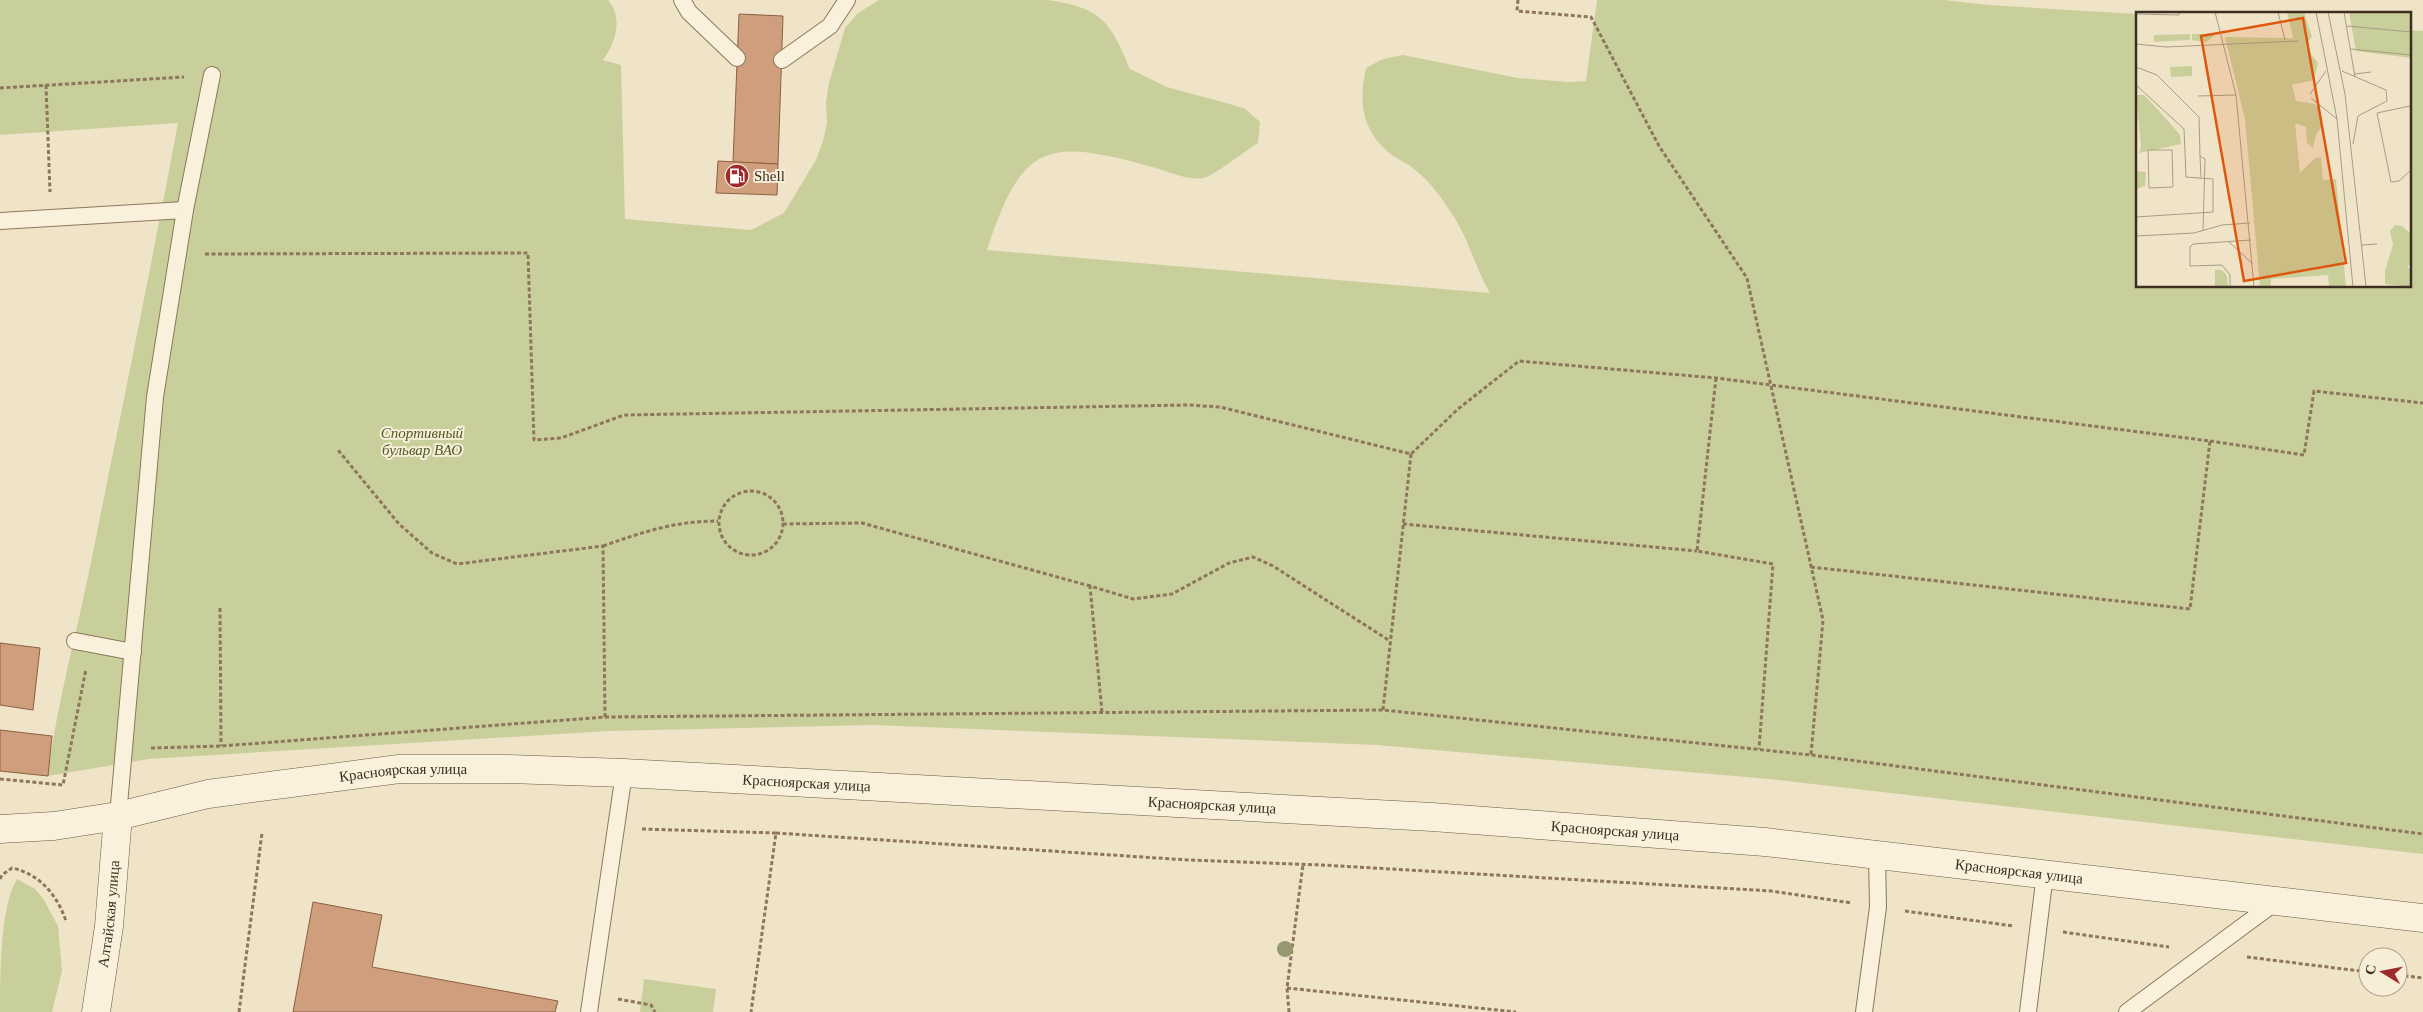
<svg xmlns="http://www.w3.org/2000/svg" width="2423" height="1012" font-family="Georgia,serif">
<rect width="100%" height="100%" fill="#f0e4c8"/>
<!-- green -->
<g fill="#c9cf9b">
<path d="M 0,0 L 608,0 C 624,18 615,44 603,60 L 621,65 L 625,219 L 751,230 L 784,213 L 816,160 L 823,141 L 827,123 L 826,102 L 829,83 L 845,28 L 858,13 L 879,0 L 1048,0 C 1102,8 1110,21 1130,69 L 1167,87 L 1244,108 L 1260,122 L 1258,143 C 1248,149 1213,176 1204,178 C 1187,181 1168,171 1152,167 C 1047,138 1022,142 987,250 L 1490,293 C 1475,268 1468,236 1450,211 C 1440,195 1428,180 1413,168 C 1407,163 1399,160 1393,156 C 1362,132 1358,104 1366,68 L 1383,59 L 1403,55 L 1518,78 L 1568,82 L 1586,81 L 1597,0 L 1944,0 L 1988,5 L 2137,14 L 2137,286 L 2409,286 L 2409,30 L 2423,31 L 2423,854 L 1769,779 L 1377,745 L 873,725 L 609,731 L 149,759 L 48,776 C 56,707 75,640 89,572 C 119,423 150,273 178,123 L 0,135 Z"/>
<path d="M 17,879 L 35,889 L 44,900 L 58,926 L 62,971 L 52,1012 L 0,1012 C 0,975 0,906 17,879 Z"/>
<path d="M 644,979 L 716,989 L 713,1012 L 640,1012 Z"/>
</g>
<!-- building -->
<g fill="#cf9f7d" stroke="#8d5f41">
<path d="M 739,14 L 783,16 L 778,164 L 733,162 Z"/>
<path d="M 718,161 L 778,164 L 777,195 L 716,193 Z"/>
<path d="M 0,643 L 40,648 L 33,710 L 0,705 Z"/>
<path d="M 0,730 L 52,736 L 48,776 L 0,771 Z"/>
<path d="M 313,902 L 382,915 L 372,967 L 558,1001 L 555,1012 L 293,1012 Z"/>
</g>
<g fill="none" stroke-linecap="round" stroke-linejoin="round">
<!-- lane casing -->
<g stroke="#8d765c" stroke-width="18">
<g id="lane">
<path d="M 682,0 L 689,12 L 737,58"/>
<path d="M 782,60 L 830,26 L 847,0"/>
<path d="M 0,221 L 185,210"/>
<path d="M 75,641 L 133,652"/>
<path d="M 118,816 L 155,397 L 185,210 L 212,75"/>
<path d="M 589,1012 L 624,773"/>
<path d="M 1864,1012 L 1878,907 L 1877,856"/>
<path d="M 2028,1012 L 2045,874"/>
<path d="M 2127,1012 L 2277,901"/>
</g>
</g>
<!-- secondary casing -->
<g stroke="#6f573f" stroke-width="29">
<g id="secondary">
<path id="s1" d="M 0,829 L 54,826 L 118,816 L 208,794 L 399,769 L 509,769 L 624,773 L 1432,817 L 1765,842 L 2423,918"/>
<path id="s2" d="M 96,1012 L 109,926 L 118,816"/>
</g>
</g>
<!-- path -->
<g stroke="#8d765c" stroke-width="3" stroke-dasharray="4 2.5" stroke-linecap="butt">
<path d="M 1518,0 L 1517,11 L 1591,17 L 1659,146 L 1747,278 L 1823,620 L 1811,755"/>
<path d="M 46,85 L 50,192"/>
<path d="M 0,88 L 184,77"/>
<path d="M 205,254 L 528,253 L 534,440 L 561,438 L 624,415 L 1188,405 L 1220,407 L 1411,454 L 1458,409 L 1519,361 L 1716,378 L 2210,441 L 2190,609 L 1811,567"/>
<path d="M 1716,378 L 1697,551 L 1773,564 L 1759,749"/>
<path d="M 2210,441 L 2304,455 L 2314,391 L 2423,403"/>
<circle cx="751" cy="523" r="32"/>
<path d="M 783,524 L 862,523 L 1090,586"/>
<path d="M 1403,524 L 1697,551"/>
<path d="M 603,546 C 643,532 675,521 718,521"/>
<path d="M 220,608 L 221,746"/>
<path d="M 1383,710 L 1411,454"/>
<path d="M 1102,712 L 1090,586 L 1133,599 L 1172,594 L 1229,563 L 1253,557 L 1273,566 L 1390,641"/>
<path d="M 605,717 L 1383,710 L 1811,755 L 2423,834"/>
<path d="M 151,748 L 221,746 L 605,717 L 603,546 L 457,564 L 432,553 L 399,524 L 338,450"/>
<path d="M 0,779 L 63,785 L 86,669"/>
<path d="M 642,829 L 776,833 L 751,1012"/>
<path d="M 776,833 L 1188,860 L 1322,865 L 1771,891 L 1852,903"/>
<path d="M 0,879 L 2,875 L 12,868 C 40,874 57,895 66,921"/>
<path d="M 1905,911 L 2013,926"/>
<path d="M 2063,932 L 2169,947"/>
<path d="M 2247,957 L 2368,972"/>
<path d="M 2398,975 L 2423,978"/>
<path d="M 1287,988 L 1516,1012"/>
<path d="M 618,999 L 651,1005 L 655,1012"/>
<path d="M 239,1012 L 262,833"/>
<path d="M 1289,1012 L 1287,988 L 1303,864"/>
</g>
<!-- lane -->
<use href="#lane" stroke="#faf1dc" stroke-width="16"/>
<!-- secondary -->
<use href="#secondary" stroke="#faf1dc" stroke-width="28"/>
</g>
<!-- trees -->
<circle fill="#96986f" cx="1285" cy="949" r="8"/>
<!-- icons -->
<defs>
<g id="fuel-disc" transform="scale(1.25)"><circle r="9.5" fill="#9e2a2b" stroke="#f7eed8"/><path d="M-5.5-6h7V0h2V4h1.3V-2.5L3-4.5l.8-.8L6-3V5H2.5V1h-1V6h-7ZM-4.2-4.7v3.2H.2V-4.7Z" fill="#fff"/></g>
</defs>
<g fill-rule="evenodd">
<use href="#fuel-disc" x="737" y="176"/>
</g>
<g text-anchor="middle" stroke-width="4" stroke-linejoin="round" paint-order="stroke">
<!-- poi labels -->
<g font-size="15" fill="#3d2e20" stroke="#f7eed8" text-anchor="start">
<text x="754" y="181">Shell</text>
</g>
<!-- park labels -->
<g font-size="15" font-style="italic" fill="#4d5a26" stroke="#f7eed8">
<text x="422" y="438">Спортивный<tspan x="422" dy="17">бульвар ВАО</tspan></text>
</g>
<!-- street labels -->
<g font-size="15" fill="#3d2e20" stroke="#f7eed8">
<text dy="5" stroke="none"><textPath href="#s1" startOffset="408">Красноярская улица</textPath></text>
<text dy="5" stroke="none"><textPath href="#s1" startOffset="812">Красноярская улица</textPath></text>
<text dy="5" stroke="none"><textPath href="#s1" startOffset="1218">Красноярская улица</textPath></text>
<text dy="5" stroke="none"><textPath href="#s1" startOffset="1622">Красноярская улица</textPath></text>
<text dy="5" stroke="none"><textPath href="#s1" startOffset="2028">Красноярская улица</textPath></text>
<text dy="5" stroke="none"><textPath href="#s2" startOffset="99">Алтайская улица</textPath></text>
</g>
</g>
<!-- overview -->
<g transform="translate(2136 12)">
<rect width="275" height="275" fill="#f0e4c8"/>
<path d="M 151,0 L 168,0 L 176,25 L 172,29 L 174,41 L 182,51 L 178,68 L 156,73 L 160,89 L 179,92 L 185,100 L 185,116 L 180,122 L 177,136 L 171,131 L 170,115 L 159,111 L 164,161 L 179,146 L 185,145 L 187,168 L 200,167 L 210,275 L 193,275 L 192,263 L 135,267 L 135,275 L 124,275 L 109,107 L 89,25 L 157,26 ZM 213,0 L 275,0 L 275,46 L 220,39 ZM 54,22 L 54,28 L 18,30 L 18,23 ZM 56,22 L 77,22 L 79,23 L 70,30 L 56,28 ZM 56,54 L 56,64 L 35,65 L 34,55 ZM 0,83 L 8,83 L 24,100 L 44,123 L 45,132 L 3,141 L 5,135 ZM 0,159 L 10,160 L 9,174 L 0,177 ZM 259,213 L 266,214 L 275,222 L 275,252 L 271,254 L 275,258 L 275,275 L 249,272 L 249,258 L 257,233 L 254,219 ZM 79,258 L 86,258 L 91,264 L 92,275 L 79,275 Z" fill="#c9cf9b"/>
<path fill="none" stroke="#a89b85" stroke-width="1" d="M 79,0 L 100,83 L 118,275M 142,0 L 149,28M 180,0 L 201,107 L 217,275M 192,0 L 209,82 L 230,275M 208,0 L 219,65M 0,2 L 43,3 L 43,0M 211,14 L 275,20M 0,32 L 30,35 L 163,29M 215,37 L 275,43M 0,55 L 21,63 L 63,105 L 64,144 L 69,147 L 67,219M 206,59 L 250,78 L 251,89 L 222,104 L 217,132M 219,62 L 235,60M 0,73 L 48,117 L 50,165 L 77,167 L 77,200 L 0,205M 174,82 L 190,59M 62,84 L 100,83M 175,86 L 201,107M 0,97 L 0,144M 275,100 L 274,94 L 241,101 L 255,170 L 263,169 L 275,158M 12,138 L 36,138 L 37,175 L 13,176 ZM 64,144 L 65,165M 0,224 L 58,221 L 86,213 L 114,211M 93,230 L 117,252M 226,233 L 241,232M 94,275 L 94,263 L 86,253 L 54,254 L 54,235 L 57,232 L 115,228"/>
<path fill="#df570d" fill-opacity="0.15" stroke="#df570d" stroke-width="2.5" d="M 167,6 L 210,251 L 108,269 L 65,24 Z"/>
<rect width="275" height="275" fill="none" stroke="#3d2e20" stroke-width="2.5"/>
</g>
<!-- north arrow -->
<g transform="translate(2383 972) rotate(280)"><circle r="24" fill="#f7eed8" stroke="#ada18e"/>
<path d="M0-4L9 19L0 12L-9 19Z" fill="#9e2a2b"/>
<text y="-8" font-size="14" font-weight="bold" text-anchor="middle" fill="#3d2e20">С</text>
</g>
</svg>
